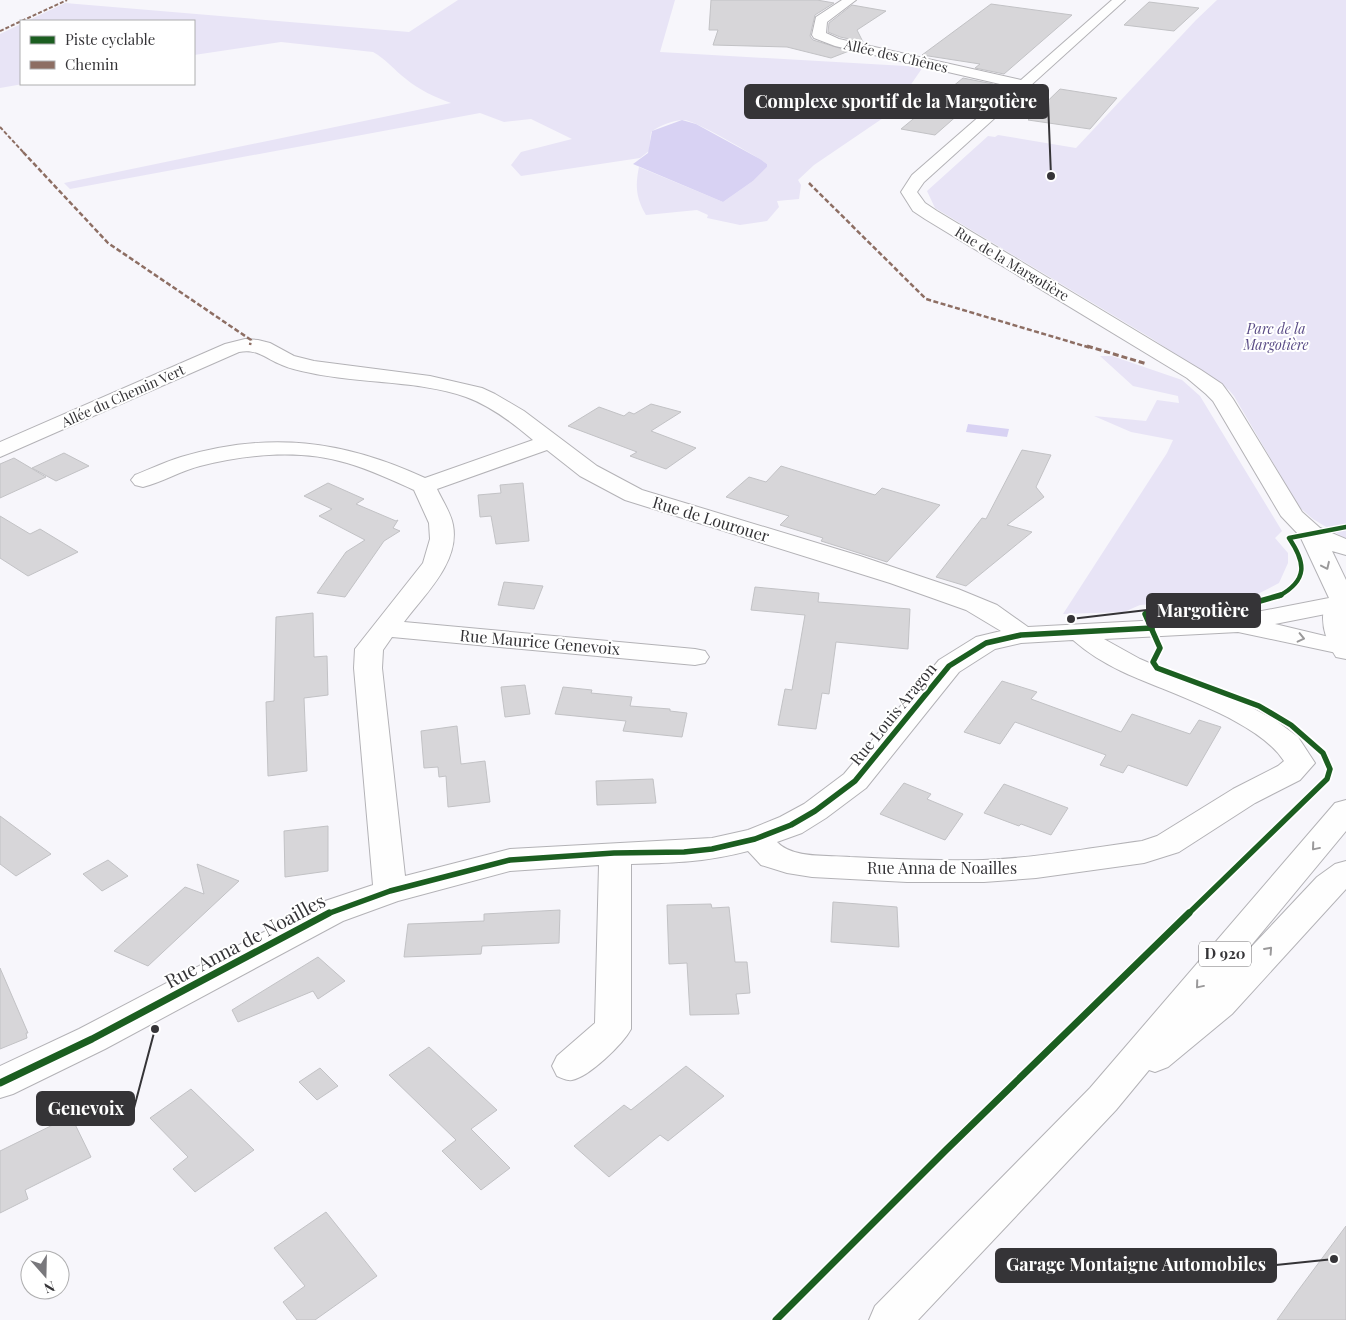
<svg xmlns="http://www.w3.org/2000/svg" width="1346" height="1320" font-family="'Playfair Display',serif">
<rect width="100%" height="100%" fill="#f7f6fb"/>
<!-- green -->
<g fill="#e8e4f6">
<path d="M 458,0 L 675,0 L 660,52 L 923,67 L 892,112 L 814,165 L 798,180 L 801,185 L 799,199 L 777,201 L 779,207 L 767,221 L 740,225 L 707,218 L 708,215 L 697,210 L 646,215 C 636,198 635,186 639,167 L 723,202 L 753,181 L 767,167 L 767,164 L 760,159 C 746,151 697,121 684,120 C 673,120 659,126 651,132 L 649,151 L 640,158 L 521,176 L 511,165 L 521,152 L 572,139 L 531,119 L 504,122 L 480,113 L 70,189 L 64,183 L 451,103 C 435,97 419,90 406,79 C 394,70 386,59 373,52 L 281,42 L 194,55 L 194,21 L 27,21 L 65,3 L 409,32 Z"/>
<path d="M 1217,0 L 1346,0 L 1346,539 L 1313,519 L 1299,507 L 1234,396 L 1229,390 L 1151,338 L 935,208 L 927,191 L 988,136 L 995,137 L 998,135 L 1076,148 L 1196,20 Z"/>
<path d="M 21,24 L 21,84 L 23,84 L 0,88 L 0,34 Z"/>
<path d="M 1100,356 L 1112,356 L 1182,380 L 1200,396 L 1282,531 L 1275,538 L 1288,553 L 1288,563 L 1279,583 L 1252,597 L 1140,605 L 1124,612 L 1063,614 L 1167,453 L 1173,440 L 1131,432 L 1094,416 L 1146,421 L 1157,400 L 1179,403 L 1178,396 L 1133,386 Z"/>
</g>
<!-- water -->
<g fill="#d8d2f3">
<path d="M 682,120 L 696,124 L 760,159 L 767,164 L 767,167 L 753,181 L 723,202 L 633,164 L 648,153 L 652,131 Z"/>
<path d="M 968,424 L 1009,429 L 1007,437 L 966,432 Z"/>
</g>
<!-- building -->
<g fill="#d7d6d9" stroke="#c2c2c5">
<path d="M 711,0 L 817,0 L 834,3 L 815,15 L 810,36 L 813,40 L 849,51 L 831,58 L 787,47 L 713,45 L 718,30 L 709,30 Z"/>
<path d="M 1149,2 L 1199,8 L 1174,31 L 1124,25 Z"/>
<path d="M 991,4 L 1072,15 L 1004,74 L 975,68 L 980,64 L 922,55 Z"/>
<path d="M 852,5 L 886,11 L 857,30 L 863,42 L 840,37 L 828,32 L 829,23 Z"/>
<path d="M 963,78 L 993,84 L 935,135 L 901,129 Z"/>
<path d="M 1060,89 L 1117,98 L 1090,129 L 1028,120 Z"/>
<path d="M 651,404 L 681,412 L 651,431 L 696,448 L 666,469 L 630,456 L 637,452 L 568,426 L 599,407 L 624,416 L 629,412 L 634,414 Z"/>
<path d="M 1022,450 L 1051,455 L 1036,487 L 1044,497 L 1007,525 L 1032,532 L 966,586 L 936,577 L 982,518 L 986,519 Z"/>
<path d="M 64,453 L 89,466 L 56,481 L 32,468 Z"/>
<path d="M 14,458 L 46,477 L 0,498 L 0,464 Z"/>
<path d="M 781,466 L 875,495 L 882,488 L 940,505 L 887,562 L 821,541 L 823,538 L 780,525 L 789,516 L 726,497 L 749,477 L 766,482 Z"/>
<path d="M 328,483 L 364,499 L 356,504 L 396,521 L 398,520 L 393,528 L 400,531 L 384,541 L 345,597 L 317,593 L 346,552 L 365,540 L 319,516 L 332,509 L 304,496 Z"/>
<path d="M 523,483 L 529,541 L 496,544 L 491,516 L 480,517 L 478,495 L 501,493 L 500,485 Z"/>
<path d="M 0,516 L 30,534 L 40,529 L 78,552 L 28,576 L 0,558 Z"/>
<path d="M 504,582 L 543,586 L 534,609 L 498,605 Z"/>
<path d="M 755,587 L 819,593 L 818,602 L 910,609 L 908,649 L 836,642 L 829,694 L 822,693 L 816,729 L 778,725 L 785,689 L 792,690 L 805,615 L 751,610 Z"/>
<path d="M 313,613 L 314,657 L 327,656 L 328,695 L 304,698 L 307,771 L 268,776 L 266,702 L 274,701 L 276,617 Z"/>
<path d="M 1002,681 L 1037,692 L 1031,699 L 1121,732 L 1132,714 L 1190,734 L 1199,720 L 1221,727 L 1187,786 L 1128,765 L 1123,773 L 1100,765 L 1106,755 L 1015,722 L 1000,744 L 964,732 Z"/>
<path d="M 525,685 L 530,714 L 505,717 L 501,687 Z"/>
<path d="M 563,687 L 592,690 L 591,693 L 632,697 L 630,706 L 670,709 L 670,711 L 687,713 L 682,737 L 623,731 L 626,721 L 555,714 Z"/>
<path d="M 457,726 L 461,764 L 485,761 L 490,802 L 448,807 L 446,776 L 439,777 L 438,767 L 424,768 L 421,731 Z"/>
<path d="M 653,779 L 656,803 L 597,805 L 596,781 Z"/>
<path d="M 904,783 L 931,794 L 927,799 L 963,814 L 945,840 L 880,814 Z"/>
<path d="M 1004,784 L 1068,808 L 1051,835 L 1021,824 L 1019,826 L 984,813 Z"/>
<path d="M 0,816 L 51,854 L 16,876 L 0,864 Z"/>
<path d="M 328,826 L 328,871 L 285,877 L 284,831 Z"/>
<path d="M 108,860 L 128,876 L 102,891 L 83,874 Z"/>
<path d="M 197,864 L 239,881 L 148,966 L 114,951 L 185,887 L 204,894 Z"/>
<path d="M 833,902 L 897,907 L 899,947 L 831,942 Z"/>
<path d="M 711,904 L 712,908 L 729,907 L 735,962 L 747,962 L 750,993 L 736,994 L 739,1014 L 690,1015 L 687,963 L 669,964 L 667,905 Z"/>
<path d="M 560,910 L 559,943 L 482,946 L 481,954 L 404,957 L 408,924 L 484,921 L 484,914 Z"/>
<path d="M 318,957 L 345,981 L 318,999 L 313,991 L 238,1022 L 232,1010 Z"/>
<path d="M 0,968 L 28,1033 L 26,1033 L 27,1038 L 0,1049 Z"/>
<path d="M 429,1047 L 497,1110 L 471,1129 L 510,1168 L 481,1190 L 442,1151 L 456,1140 L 389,1075 Z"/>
<path d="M 686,1066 L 724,1096 L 668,1141 L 660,1135 L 609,1177 L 574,1146 L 624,1105 L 631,1110 Z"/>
<path d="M 320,1068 L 338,1086 L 317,1100 L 299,1082 Z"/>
<path d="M 191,1089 L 254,1150 L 195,1192 L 173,1169 L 188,1157 L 150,1118 Z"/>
<path d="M 71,1116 L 91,1157 L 25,1190 L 28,1199 L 0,1213 L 0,1151 Z"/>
<path d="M 326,1212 L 377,1276 L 315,1320 L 297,1320 L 283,1302 L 305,1286 L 274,1248 Z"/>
<path d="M 1346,1226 L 1346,1320 L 1277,1320 L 1297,1292 Z"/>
</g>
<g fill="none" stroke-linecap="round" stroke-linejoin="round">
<!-- minor casing -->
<g stroke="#b3b2b6" stroke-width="2">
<path id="minor" d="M 842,0 L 856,0 L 827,22 L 826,33 L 839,39 L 1021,80 L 1112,0 L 1125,0 L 924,182 L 917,192 L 925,203 L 937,211 L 1201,370 L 1222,384 L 1233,399 L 1302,512 L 1320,528 L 1346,539 L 1346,555 L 1332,551 L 1346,580 L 1346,610 L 1275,624 L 1346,641 L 1346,655 L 1238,632 L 1104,639 L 1140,659 L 1245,704 L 1275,720 L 1298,737 L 1315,763 L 1300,780 L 1255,803 L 1179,852 L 1144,863 L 1036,878 L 984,882 L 907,882 L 812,877 L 787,873 L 761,865 L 748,851 C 706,862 674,863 631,864 L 631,1029 C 623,1044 589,1077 572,1080 C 567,1081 562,1078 557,1076 L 552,1066 L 557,1056 L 595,1023 L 599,865 L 510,871 L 398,901 L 343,921 L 105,1049 L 13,1094 L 0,1098 L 0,1066 L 79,1029 L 319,903 L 373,885 L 354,668 L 355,649 L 423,563 L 430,539 L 429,523 L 414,490 C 392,480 371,470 347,463 C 301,449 246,454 200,466 C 180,471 163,482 143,487 L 135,485 L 131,480 L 135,475 C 150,469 165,462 181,457 C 269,431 343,440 425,478 L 533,440 C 513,423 491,406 466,397 C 417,380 362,384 311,373 C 301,371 291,369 282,365 C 266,359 257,348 239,352 L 0,457 L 0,442 L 225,344 L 245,339 L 258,340 L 270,343 L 294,356 L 314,361 L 430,376 L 482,388 L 495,394 L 524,411 L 597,466 L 642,490 L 860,556 L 958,589 L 997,605 L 1028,627 L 1236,616 L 1329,598 L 1300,536 L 1281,516 L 1213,401 L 1206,394 L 1187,378 L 925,219 L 913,211 L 901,192 L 912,175 L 1013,87 L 835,46 L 814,38 L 812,35 L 816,17 ZM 547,450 L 580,476 L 625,500 L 890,583 L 966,610 L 1001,631 L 976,637 L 939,660 L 844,774 L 804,804 L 780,817 L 748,830 L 712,838 L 510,849 L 405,876 L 382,668 L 383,650 L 392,637 L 695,665 L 705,663 L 709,657 L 705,651 L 695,649 L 404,622 C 425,594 460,562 453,525 C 451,513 442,500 437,489 ZM 1073,640 C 1088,653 1104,663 1121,671 C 1167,693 1257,719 1284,761 L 1278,766 L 1233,789 L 1157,836 L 1142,841 C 1089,848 1036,858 983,860 C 938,861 894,859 850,857 C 828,855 793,859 777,842 L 802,833 L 826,818 L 866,788 L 959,672 L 995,649 L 1021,643 Z"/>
</g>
<!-- major casing -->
<g stroke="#b3b2b6" stroke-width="2">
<g id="major">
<path d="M 1346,588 L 1346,659 L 1336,657 C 1322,636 1312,597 1346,588 Z"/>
<path d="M 1346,800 L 1346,831 L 1239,960 L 1317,877 L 1335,864 L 1346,861 L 1346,889 L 1232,1014 L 1168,1067 L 1155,1072 L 1149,1070 L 1116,1110 L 918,1320 L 869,1320 L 875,1306 L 1090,1088 L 1335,803 Z"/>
</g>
</g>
<!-- minor -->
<use href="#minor" fill="#fefefe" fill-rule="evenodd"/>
<!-- major -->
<use href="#major" fill="#fefefe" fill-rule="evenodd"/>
<!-- quiet-far2 -->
<g stroke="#8d6e63" stroke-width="2" stroke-dasharray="4 2" stroke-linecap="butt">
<path d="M 0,31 L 67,0"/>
<path d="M 0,127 L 24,153"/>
</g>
<!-- quiet-far1 -->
<g stroke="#8d6e63" stroke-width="2.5" stroke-dasharray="5 2.5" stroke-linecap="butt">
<path d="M 23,152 L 108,243 L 251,340 L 250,345"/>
<path d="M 809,183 L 926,299 L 1091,348"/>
</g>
<!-- quiet -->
<path stroke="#8d6e63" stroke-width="3" stroke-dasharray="6 3" stroke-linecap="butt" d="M 1087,346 L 1147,364"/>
<!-- cycleway-far2 casing -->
<g stroke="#fff" stroke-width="7">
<path id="cycleway-far2" d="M 1279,596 C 1308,580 1306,563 1289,538 L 1346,527"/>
</g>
<!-- cycleway-far1 casing -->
<g stroke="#fff" stroke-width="9">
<g id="cycleway-far1">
<path d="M 327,914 L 390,891 L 510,860 L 614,853 L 684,852 L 712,849 L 755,839 L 791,825 L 815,811 L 855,781 L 949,666 L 986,643 L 1021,635 L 1152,628"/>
<path d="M 1188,914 L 1327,779 L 1330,769 L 1323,753 L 1291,725 L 1259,706 L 1157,668 L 1153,662 L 1160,648 L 1145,614 L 1150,610 L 1253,603 L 1281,595"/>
</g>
</g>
<!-- cycleway casing -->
<g stroke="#fff" stroke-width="10">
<g id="cycleway">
<path d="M 0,1083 L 92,1039 L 329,913"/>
<path d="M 776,1320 L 946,1150 L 1189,913"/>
</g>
</g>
<!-- cycleway-far2 -->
<use href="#cycleway-far2" stroke="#1b5e20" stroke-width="4.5"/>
<!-- cycleway-far1 -->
<use href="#cycleway-far1" stroke="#1b5e20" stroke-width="5.5"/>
<!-- cycleway -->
<use href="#cycleway" stroke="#1b5e20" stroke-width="7"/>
</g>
<!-- one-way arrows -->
<defs><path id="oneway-chevron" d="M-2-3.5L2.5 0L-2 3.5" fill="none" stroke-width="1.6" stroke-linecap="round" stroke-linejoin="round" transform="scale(1.25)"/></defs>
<g stroke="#9a999a">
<use href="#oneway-chevron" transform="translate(1326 566) rotate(65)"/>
<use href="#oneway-chevron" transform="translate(1301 638) rotate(13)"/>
<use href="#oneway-chevron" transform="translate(1315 847) rotate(130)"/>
<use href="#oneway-chevron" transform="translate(1269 950) rotate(-48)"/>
<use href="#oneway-chevron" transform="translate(1199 985) rotate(130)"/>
</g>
<g text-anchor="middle" stroke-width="4" stroke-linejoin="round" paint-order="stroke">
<!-- far-street labels -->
<g font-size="14" fill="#353437" stroke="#fff">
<text transform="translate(896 56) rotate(13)" y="5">Allée des Chênes</text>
<text transform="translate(1012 264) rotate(31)" y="5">Rue de la Margotière</text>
<text transform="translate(123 396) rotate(-24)" y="5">Allée du Chemin Vert</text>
</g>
<!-- far-park labels -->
<g font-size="14" font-style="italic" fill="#5a4c86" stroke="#fff">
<text x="1276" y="334">Parc de la<tspan x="1276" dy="16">Margotière</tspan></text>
</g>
<!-- shield labels -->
<rect fill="#fff" stroke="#727173" stroke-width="1" x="1199" y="941.5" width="52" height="25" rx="4"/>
<g font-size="15" font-weight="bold" fill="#353437">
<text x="1225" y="959">D 920</text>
</g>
<!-- street labels -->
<g font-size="16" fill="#353437" stroke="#fff">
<text transform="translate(711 519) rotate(17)" y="6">Rue de Lourouer</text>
<text transform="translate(540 642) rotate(5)" y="6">Rue Maurice Genevoix</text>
<text transform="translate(893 714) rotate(-51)" y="6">Rue Louis Aragon</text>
<text x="942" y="874">Rue Anna de Noailles</text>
</g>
<!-- near-street labels -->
<g font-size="19" fill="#353437" stroke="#fff">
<text transform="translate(245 941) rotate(-28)" y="7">Rue Anna de Noailles</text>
</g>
</g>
<!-- callouts -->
<path fill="none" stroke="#353437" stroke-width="2" d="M1051 176L1048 101M1071 619L1147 610M155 1029L134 1108M1334 1259L1276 1265"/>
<g fill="#353437" stroke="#fff" stroke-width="2">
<circle cx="1051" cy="176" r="5"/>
<circle cx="1071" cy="619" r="5"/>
<circle cx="155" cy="1029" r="5"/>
<circle cx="1334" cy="1259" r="5"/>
</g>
<g fill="#353437" stroke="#353437" stroke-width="2">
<rect x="745" y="85" width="303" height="33" rx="5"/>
<rect x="1147" y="594" width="113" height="33" rx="5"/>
<rect x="37" y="1092" width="97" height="33" rx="5"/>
<rect x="996" y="1249" width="280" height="33" rx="5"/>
</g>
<g font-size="18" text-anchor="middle" font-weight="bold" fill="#fff">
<text x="896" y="108">Complexe sportif de la Margotière</text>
<text x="1203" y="617">Margotière</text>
<text x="86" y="1115">Genevoix</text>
<text x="1136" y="1271">Garage Montaigne Automobiles</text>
</g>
<!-- legend -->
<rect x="20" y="20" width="175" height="65" fill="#ffffff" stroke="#aeaeaf"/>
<rect x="30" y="36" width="25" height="8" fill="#1b5e20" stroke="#aeaeaf"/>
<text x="65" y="45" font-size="15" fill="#353437">Piste cyclable</text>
<rect x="30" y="61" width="25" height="8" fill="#8d6e63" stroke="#aeaeaf"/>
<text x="65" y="70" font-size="15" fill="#353437">Chemin</text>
<!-- north arrow -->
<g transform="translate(45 1275) rotate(160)"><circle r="24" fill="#ffffff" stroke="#aeaeaf"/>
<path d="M0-4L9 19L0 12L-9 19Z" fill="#79787c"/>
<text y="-8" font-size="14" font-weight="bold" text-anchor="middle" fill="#353437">N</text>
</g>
</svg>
